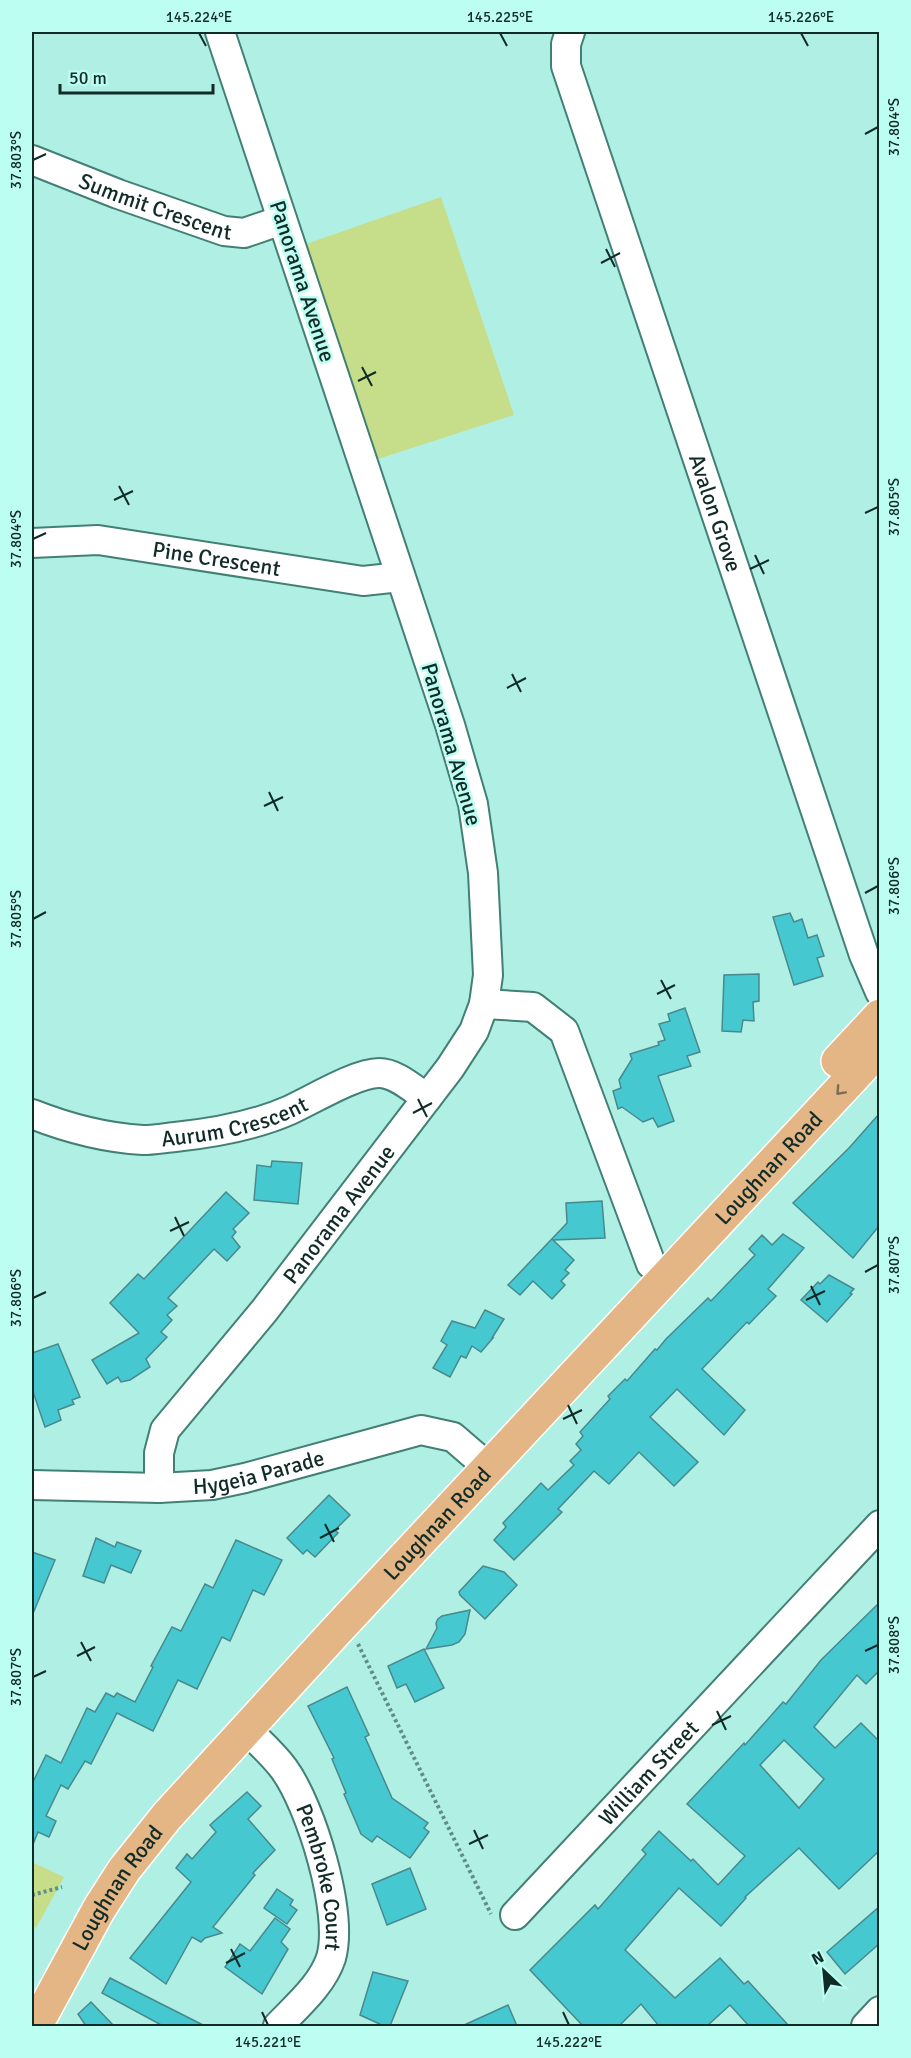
<svg xmlns="http://www.w3.org/2000/svg" width="911" height="2058" font-family="Signika,sans-serif">
<rect width="100%" height="100%" fill="#b0f0e4"/>
<!-- green -->
<g fill="#c6de8a">
<path d="M 441,197 L 514,415 L 375,460 L 303,245 Z"/>
<path d="M 32,1862 L 64,1877 L 36,1928 L 32,1925 Z"/>
</g>
<!-- building -->
<g fill="#46c8d1" stroke="#48898d" stroke-width="1.5" fill-rule="evenodd">
<path d="M 790,913 L 794,922 L 802,919 L 808,938 L 817,935 L 824,956 L 817,958 L 823,976 L 794,985 L 773,917 Z"/>
<path d="M 759,974 L 759,1001 L 753,1002 L 754,1021 L 743,1020 L 741,1032 L 722,1031 L 724,975 Z"/>
<path d="M 685,1008 L 700,1052 L 687,1056 L 691,1066 L 658,1076 L 674,1121 L 658,1127 L 653,1118 L 643,1122 L 622,1107 L 618,1109 L 613,1091 L 621,1088 L 619,1080 L 632,1059 L 630,1054 L 659,1045 L 658,1042 L 665,1040 L 659,1024 L 670,1021 L 668,1014 Z"/>
<path d="M 879,1114 L 879,1226 L 853,1258 L 793,1203 L 849,1148 Z"/>
<path d="M 272,1161 L 302,1163 L 298,1204 L 254,1200 L 257,1165 L 271,1167 Z"/>
<path d="M 226,1192 L 249,1213 L 233,1229 L 236,1232 L 232,1237 L 240,1247 L 227,1261 L 214,1249 L 168,1298 L 177,1306 L 167,1315 L 172,1320 L 161,1332 L 167,1337 L 146,1359 L 150,1367 L 130,1380 L 121,1382 L 118,1377 L 107,1384 L 92,1360 L 139,1333 L 110,1303 L 138,1274 L 144,1279 Z"/>
<path d="M 602,1201 L 605,1238 L 553,1240 L 574,1260 L 565,1270 L 569,1273 L 561,1281 L 565,1285 L 552,1299 L 533,1281 L 520,1295 L 508,1285 L 567,1223 L 566,1203 Z"/>
<path d="M 783,1234 L 804,1248 L 768,1289 L 776,1296 L 749,1324 L 747,1322 L 702,1369 L 745,1410 L 724,1435 L 677,1389 L 650,1417 L 698,1462 L 674,1486 L 639,1452 L 609,1484 L 594,1471 L 558,1509 L 562,1512 L 514,1560 L 494,1540 L 506,1527 L 503,1523 L 541,1483 L 548,1490 L 574,1465 L 570,1461 L 581,1450 L 576,1444 L 583,1436 L 580,1432 L 610,1399 L 608,1396 L 625,1379 L 627,1381 L 655,1349 L 657,1350 L 666,1339 L 708,1298 L 711,1301 L 755,1255 L 749,1249 L 762,1235 L 772,1245 Z"/>
<path d="M 829,1275 L 854,1289 L 850,1293 L 852,1294 L 827,1322 L 801,1300 L 818,1282 L 820,1284 Z"/>
<path d="M 485,1310 L 504,1319 L 492,1338 L 493,1338 L 481,1352 L 472,1346 L 466,1358 L 461,1356 L 450,1377 L 433,1368 L 447,1345 L 441,1341 L 452,1321 L 475,1328 Z"/>
<path d="M 58,1344 L 80,1397 L 72,1400 L 74,1404 L 58,1410 L 61,1420 L 45,1427 L 32,1389 L 32,1353 Z"/>
<path d="M 329,1495 L 350,1515 L 335,1530 L 338,1533 L 315,1557 L 307,1550 L 303,1554 L 287,1538 Z"/>
<path d="M 96,1538 L 115,1547 L 117,1542 L 141,1551 L 131,1573 L 111,1565 L 104,1583 L 83,1576 Z"/>
<path d="M 236,1540 L 282,1560 L 264,1595 L 253,1590 L 230,1641 L 222,1637 L 197,1689 L 178,1680 L 153,1731 L 117,1713 L 91,1764 L 85,1761 L 68,1789 L 61,1785 L 46,1816 L 56,1821 L 49,1837 L 38,1832 L 32,1847 L 32,1784 L 46,1755 L 61,1763 L 87,1708 L 95,1712 L 106,1693 L 114,1697 L 117,1693 L 135,1702 L 153,1667 L 151,1666 L 172,1627 L 181,1631 L 205,1584 L 213,1588 Z"/>
<path d="M 32,1552 L 55,1560 L 32,1616 Z"/>
<path d="M 483,1566 L 504,1572 L 517,1585 L 485,1619 L 460,1595 L 459,1592 Z"/>
<path d="M 879,1603 L 879,1671 L 866,1684 L 857,1675 L 814,1727 L 835,1748 L 861,1723 L 879,1741 L 879,1851 L 839,1889 L 799,1848 L 745,1897 L 746,1898 L 721,1926 L 679,1888 L 625,1950 L 675,1998 L 720,1958 L 744,1984 L 748,1981 L 789,2026 L 749,2026 L 730,2005 L 707,2026 L 659,2026 L 641,2004 L 619,2026 L 583,2026 L 530,1970 L 595,1905 L 598,1909 L 646,1854 L 642,1850 L 659,1831 L 691,1861 L 693,1859 L 718,1885 L 745,1856 L 687,1804 L 744,1743 L 745,1745 L 783,1702 L 786,1704 L 821,1660 ZM 784,1740 L 824,1779 L 799,1808 L 760,1765 Z"/>
<path d="M 470,1610 L 465,1634 L 459,1642 L 452,1645 L 426,1649 L 437,1628 L 436,1623 L 438,1619 L 442,1616 Z"/>
<path d="M 424,1649 L 444,1688 L 415,1702 L 406,1684 L 397,1688 L 388,1666 Z"/>
<path d="M 347,1687 L 369,1735 L 365,1737 L 392,1798 L 428,1823 L 424,1828 L 429,1832 L 410,1858 L 377,1836 L 372,1842 L 361,1834 L 344,1794 L 346,1793 L 332,1759 L 334,1758 L 308,1706 Z"/>
<path d="M 247,1792 L 261,1806 L 248,1819 L 275,1850 L 253,1873 L 255,1875 L 213,1927 L 222,1933 L 205,1938 L 201,1942 L 192,1937 L 166,1984 L 130,1958 L 191,1882 L 176,1868 L 187,1854 L 192,1859 L 216,1832 L 210,1825 Z"/>
<path d="M 410,1868 L 426,1909 L 387,1925 L 372,1884 Z"/>
<path d="M 277,1889 L 293,1900 L 290,1905 L 297,1910 L 287,1924 L 264,1908 Z"/>
<path d="M 879,1907 L 879,1944 L 845,1974 L 827,1952 Z"/>
<path d="M 275,1918 L 290,1929 L 281,1942 L 288,1949 L 262,1994 L 225,1967 L 240,1944 L 250,1951 Z"/>
<path d="M 373,1972 L 408,1981 L 390,2026 L 384,2026 L 360,2015 Z"/>
<path d="M 110,1978 L 205,2026 L 163,2026 L 102,1993 Z"/>
<path d="M 91,2002 L 114,2026 L 86,2026 L 78,2014 Z"/>
<path d="M 508,2005 L 517,2026 L 462,2026 Z"/>
</g>
<g fill="none" stroke-linecap="round" stroke-linejoin="round">
<!-- minor casing -->
<g stroke="#427f75" stroke-width="32">
<g id="minor">
<path id="s1" d="M 570,32 L 566,44 L 566,66 L 864,955 L 880,992"/>
<path id="s2" d="M 32,160 L 118,194 L 224,231 L 244,233 L 282,220"/>
<path id="s3" d="M 32,543 L 98,540 L 363,581 L 400,577"/>
<path d="M 484,1004 L 533,1007 L 564,1031 L 651,1264"/>
<path id="s4" d="M 32,1114 C 65,1127 106,1138 143,1140 C 153,1140 164,1138 175,1137 C 214,1133 254,1126 290,1110 C 312,1100 356,1073 379,1073 C 396,1073 413,1089 427,1098"/>
<path id="s5" d="M 32,1485 L 159,1488 L 212,1485 L 245,1478 L 421,1430 L 453,1437 L 475,1456"/>
<path id="s6" d="M 159,1488 L 159,1453 L 165,1430 L 264,1311 L 450,1068 L 474,1031 L 484,1004 L 488,975 L 483,873 L 473,804 L 450,725 L 220,32"/>
<path id="s7" d="M 246,1729 C 259,1742 273,1754 284,1769 C 311,1806 344,1913 331,1958 C 322,1985 297,2006 278,2026"/>
<path id="s8" d="M 515,1915 L 880,1525"/>
<path d="M 866,2026 L 880,2011"/>
</g>
</g>
<!-- major casing -->
<g stroke="#fff" stroke-width="36">
<g id="major">
<path d="M 838,1061 L 880,1016"/>
<path id="s9" d="M 33,2026 L 42,2014 L 99,1909 L 124,1870 L 167,1816 L 337,1630 L 880,1048"/>
</g>
</g>
<!-- path -->
<g stroke="#608d85" stroke-width="4" stroke-dasharray="3 3" stroke-linecap="butt">
<path d="M 358,1644 L 491,1914"/>
<path d="M 32,1895 L 62,1887"/>
</g>
<!-- minor -->
<use href="#minor" stroke="#fff" stroke-width="28"/>
<!-- major -->
<use href="#major" stroke="#e4b585" stroke-width="33"/>
</g>
<!-- one-way arrows -->
<defs><path id="oneway-chevron" d="M-2-3.5L2.5 0L-2 3.5" fill="none" stroke-width="1.6" stroke-linecap="round" stroke-linejoin="round" transform="scale(1.5)"/></defs>
<use stroke="#7a7056" href="#oneway-chevron" transform="translate(840 1091) rotate(133)"/>
<!-- ticks -->
<path fill="none" stroke="#112b27" stroke-width="2" d="M 199,33 L 206,46M 500,33 L 507,46M 801,33 L 808,46M 865,134 L 878,127M 33,160 L 46,154M 606,249 L 615,267M 601,263 L 620,253M 362,367 L 372,386M 358,381 L 376,372M 119,486 L 129,505M 114,500 L 133,491M 865,513 L 878,507M 33,539 L 46,533M 755,555 L 764,574M 750,569 L 769,560M 512,674 L 521,692M 507,688 L 526,678M 269,792 L 278,811M 264,806 L 283,797M 865,893 L 878,886M 33,919 L 46,912M 661,980 L 671,999M 657,994 L 675,985M 418,1099 L 427,1117M 413,1113 L 432,1103M 175,1217 L 184,1236M 170,1231 L 189,1222M 865,1272 L 878,1265M 811,1286 L 820,1305M 33,1298 L 46,1292M 806,1300 L 825,1291M 568,1405 L 577,1424M 563,1419 L 582,1410M 325,1524 L 334,1542M 320,1538 L 339,1528M 81,1642 L 91,1661M 865,1651 L 878,1645M 77,1656 L 95,1647M 33,1677 L 46,1671M 717,1711 L 726,1730M 712,1725 L 731,1716M 474,1830 L 483,1849M 469,1844 L 488,1835M 231,1949 L 240,1967M 226,1963 L 245,1953M 262,2012 L 268,2025M 563,2012 L 569,2025"/>
<g text-anchor="middle" stroke-width="5" stroke-linejoin="round" paint-order="stroke">
<!-- street labels -->
<g font-size="22" fill="#112b27" stroke="#bdfef2">
<text dy="8" stroke="none"><textPath href="#s2" startOffset="132">Summit Crescent</textPath></text>
<text transform="translate(303 281) rotate(72)" y="8">Panorama Avenue</text>
<text dy="8" stroke="none"><textPath href="#s1" startOffset="506">Avalon Grove</textPath></text>
<text dy="8" stroke="none"><textPath href="#s3" startOffset="186">Pine Crescent</textPath></text>
<text transform="translate(452 744) rotate(74)" y="8">Panorama Avenue</text>
<text dy="8" stroke="none"><textPath href="#s4" startOffset="208">Aurum Crescent</textPath></text>
<text dy="8" stroke="none"><textPath href="#s9" startOffset="1134">Loughnan Road</textPath></text>
<text dy="8" stroke="none"><textPath href="#s6" startOffset="336">Panorama Avenue</textPath></text>
<text dy="8" stroke="none"><textPath href="#s5" startOffset="228">Hygeia Parade</textPath></text>
<text dy="8" stroke="none"><textPath href="#s9" startOffset="648">Loughnan Road</textPath></text>
<text dy="8" stroke="none"><textPath href="#s8" startOffset="195">William Street</textPath></text>
<text dy="8" stroke="none"><textPath href="#s7" startOffset="171">Pembroke Court</textPath></text>
<text dy="8" stroke="none"><textPath href="#s9" startOffset="162">Loughnan Road</textPath></text>
</g>
</g>
<!-- border -->
<rect width="911" height="2058" fill="none" stroke="#bdfef2" stroke-width="66"/>
<!-- north arrow -->
<g transform="translate(824 1971) rotate(334)" stroke="#bdfef2" stroke-width="4.5" paint-order="stroke">
<path d="M0-4.5L10 22L0 15L-10 22Z" fill="#112b27"/>
<text y="-9" font-size="16" font-weight="bold" text-anchor="middle" fill="#112b27">N</text>
</g>
<!-- scale -->
<path d="M60 84v9h153v-9" fill="none" stroke="#112b27" stroke-width="3"/>
<text x="69" y="84" font-size="18" fill="#112b27" stroke="#bdfef2" stroke-width="4.5" paint-order="stroke">50 m</text>
<rect x="33" y="33" width="845" height="1992" fill="none" stroke="#112b27" stroke-width="2"/>
<g font-size="15" text-anchor="middle" fill="#112b27">
<text x="199" y="22">145.224°E</text>
<text x="500" y="22">145.225°E</text>
<text x="801" y="22">145.226°E</text>
<text transform="translate(894 127) rotate(-90)" y="5">37.804°S</text>
<text transform="translate(16 160) rotate(-90)" y="5">37.803°S</text>
<text transform="translate(894 507) rotate(-90)" y="5">37.805°S</text>
<text transform="translate(16 539) rotate(-90)" y="5">37.804°S</text>
<text transform="translate(894 886) rotate(-90)" y="5">37.806°S</text>
<text transform="translate(16 919) rotate(-90)" y="5">37.805°S</text>
<text transform="translate(894 1265) rotate(-90)" y="5">37.807°S</text>
<text transform="translate(16 1298) rotate(-90)" y="5">37.806°S</text>
<text transform="translate(894 1645) rotate(-90)" y="5">37.808°S</text>
<text transform="translate(16 1677) rotate(-90)" y="5">37.807°S</text>
<text x="268" y="2047">145.221°E</text>
<text x="569" y="2047">145.222°E</text>
</g>
</svg>
